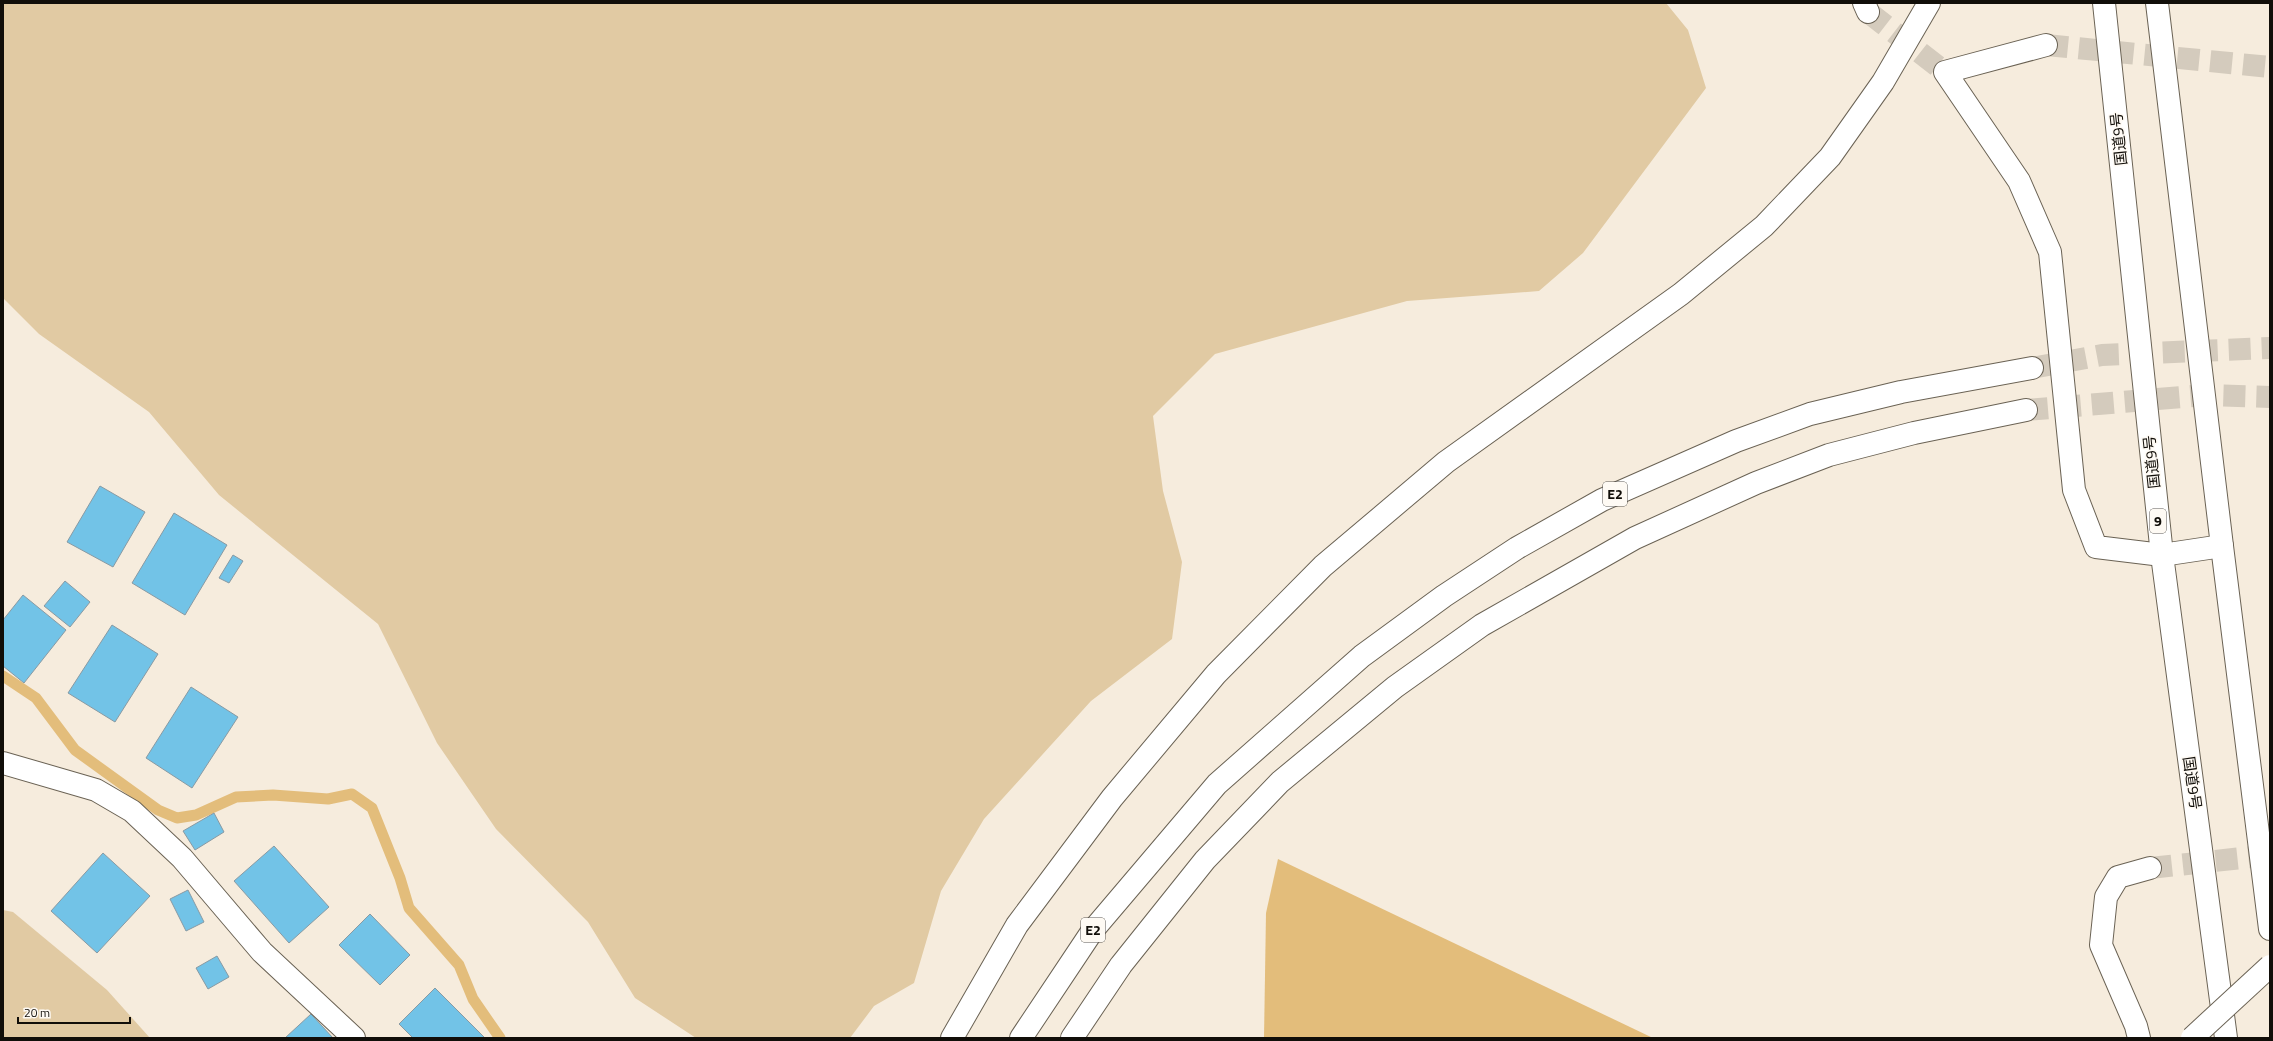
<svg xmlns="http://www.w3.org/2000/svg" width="2273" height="1041" font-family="'Titillium Web','Noto Sans JP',sans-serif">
<rect width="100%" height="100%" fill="#f6ecdd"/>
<!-- green -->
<g fill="#e1caa3">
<path d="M 3,3 L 1666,3 L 1688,30 L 1706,88 L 1583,253 L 1539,291 L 1407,301 L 1215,354 L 1153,416 L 1163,491 L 1182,562 L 1172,639 L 1091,701 L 984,819 L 941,891 L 914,983 L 874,1006 L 850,1038 L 696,1038 L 635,998 L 588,922 L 496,829 L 437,743 L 378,624 L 219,495 L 149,412 L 39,334 L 3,298 Z"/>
<path d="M 3,910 L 13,912 L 107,990 L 150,1038 L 3,1038 Z"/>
</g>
<!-- water -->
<path fill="#e3bd7b" d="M 1278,859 L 1653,1038 L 1264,1038 L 1266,913 Z"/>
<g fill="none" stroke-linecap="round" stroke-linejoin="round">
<!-- stream -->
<path stroke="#e3bd7b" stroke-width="11" d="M 3,676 L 36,698 L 75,750 L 158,810 L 177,818 L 196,815 L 236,797 L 273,795 L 328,799 L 352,794 L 372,808 L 400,878 L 409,908 L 459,965 L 473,999 L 500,1038"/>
</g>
<!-- building -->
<g fill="#72c3e7" stroke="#899aa3">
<path d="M 100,486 L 145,512 L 113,567 L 67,542 Z"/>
<path d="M 174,513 L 227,545 L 185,615 L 132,583 Z"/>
<path d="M 233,555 L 243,561 L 229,583 L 219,578 Z"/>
<path d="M 65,581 L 90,602 L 70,627 L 44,606 Z"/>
<path d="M 23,595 L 66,630 L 24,683 L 3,666 L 3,620 Z"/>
<path d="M 112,625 L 158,654 L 115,722 L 68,693 Z"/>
<path d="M 191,687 L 238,717 L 192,788 L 146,758 Z"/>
<path d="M 214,813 L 224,832 L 195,850 L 183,831 Z"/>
<path d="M 274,846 L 329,907 L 289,943 L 234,881 Z"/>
<path d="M 103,853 L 150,896 L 97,953 L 51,911 Z"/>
<path d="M 188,890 L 204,922 L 186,931 L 170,899 Z"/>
<path d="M 370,914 L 410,955 L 380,985 L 339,945 Z"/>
<path d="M 217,956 L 229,977 L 208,989 L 196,968 Z"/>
<path d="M 435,988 L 485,1038 L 413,1038 L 399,1024 Z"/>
<path d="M 311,1014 L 333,1038 L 285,1038 Z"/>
</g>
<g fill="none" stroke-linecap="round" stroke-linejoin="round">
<!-- minor-tunnel -->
<g stroke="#d4cbbd" stroke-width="22" stroke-dasharray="22 11" stroke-linecap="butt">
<path d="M 1868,12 L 1945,72"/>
<path d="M 2046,45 L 2270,67"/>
<path d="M 2150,868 L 2270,855"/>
</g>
<!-- motorway-tunnel -->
<g stroke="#d4cbbd" stroke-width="22" stroke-dasharray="22 11" stroke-linecap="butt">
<path d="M 2032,368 L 2102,355 L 2270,348"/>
<path d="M 2026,410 L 2206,395 L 2270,397"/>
</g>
<!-- minor casing -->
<g stroke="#6a6254" stroke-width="24">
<g id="minor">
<path d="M 1864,3 L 1868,12"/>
<path d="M 2046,45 L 1945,72 L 2019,181 L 2050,252 L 2074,490 L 2096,547 L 2162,555 L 2222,546"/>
<path d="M 3,763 L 96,790 L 132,811 L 182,858 L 262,952 L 354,1038"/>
<path d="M 2139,1038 L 2136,1026 L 2101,945 L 2106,897 L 2118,877 L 2150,868"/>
</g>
</g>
<!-- trunk casing -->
<g stroke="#6a6254" stroke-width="24">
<g id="trunk">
<path d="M 2104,3 L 2162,555 L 2226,1038"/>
<path d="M 2157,3 L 2222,546 L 2270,929"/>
</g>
</g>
<!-- motorway casing -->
<g stroke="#6a6254" stroke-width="24">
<g id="motorway">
<path d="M 952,1038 L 1017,925 L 1112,798 L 1216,674 L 1323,566 L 1446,462 L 1681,294 L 1764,226 L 1830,157 L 1883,82 L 1929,3"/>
<path d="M 1021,1038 L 1093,930 L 1217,784 L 1362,656 L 1444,596 L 1517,548 L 1602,500 L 1736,441 L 1810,414 L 1901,392 L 2032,368"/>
<path d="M 1072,1038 L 1121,965 L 1205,860 L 1280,782 L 1395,687 L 1482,625 L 1635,538 L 1756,483 L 1829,455 L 1914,433 L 2026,410"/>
</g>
</g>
<!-- minor -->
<use href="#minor" stroke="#fff" stroke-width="22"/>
<!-- trunk -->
<use href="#trunk" stroke="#fff" stroke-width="22"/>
<!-- motorway -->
<use href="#motorway" stroke="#fff" stroke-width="22"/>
<!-- motorway-bridge casing -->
<g stroke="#6a6254" stroke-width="24" stroke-linecap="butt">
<path id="motorway-bridge" d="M 2192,1038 L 2270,966"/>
</g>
<!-- motorway-bridge -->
<use href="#motorway-bridge" stroke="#fff" stroke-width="22"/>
</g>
<g text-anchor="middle" stroke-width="3" stroke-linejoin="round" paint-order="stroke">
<!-- shield labels -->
<g fill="#fefaf4" stroke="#585550" stroke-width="1">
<rect x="1603" y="482" width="24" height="24" rx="3"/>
<rect x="2150" y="509" width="16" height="24" rx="3"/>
<rect x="1081" y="918" width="24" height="24" rx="3"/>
</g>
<g font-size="14" font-weight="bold" fill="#110e09">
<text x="1615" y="499">E2</text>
<text x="2158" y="526">9</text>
<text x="1093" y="935">E2</text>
</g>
<!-- street labels -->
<g font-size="15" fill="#110e09" stroke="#fefaf4">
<text transform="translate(2119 139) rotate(-96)" y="5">国道9号</text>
<text transform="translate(2152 462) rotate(-96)" y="5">国道9号</text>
<text transform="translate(2192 783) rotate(82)" y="5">国道9号</text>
</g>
</g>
<!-- border -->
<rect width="2273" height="1041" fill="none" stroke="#110e09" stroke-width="8"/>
<!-- scale -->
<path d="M18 1017v6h112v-6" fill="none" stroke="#110e09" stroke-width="2"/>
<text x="24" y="1017" font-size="12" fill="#110e09" stroke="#fefaf4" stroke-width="3" paint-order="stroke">20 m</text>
</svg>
